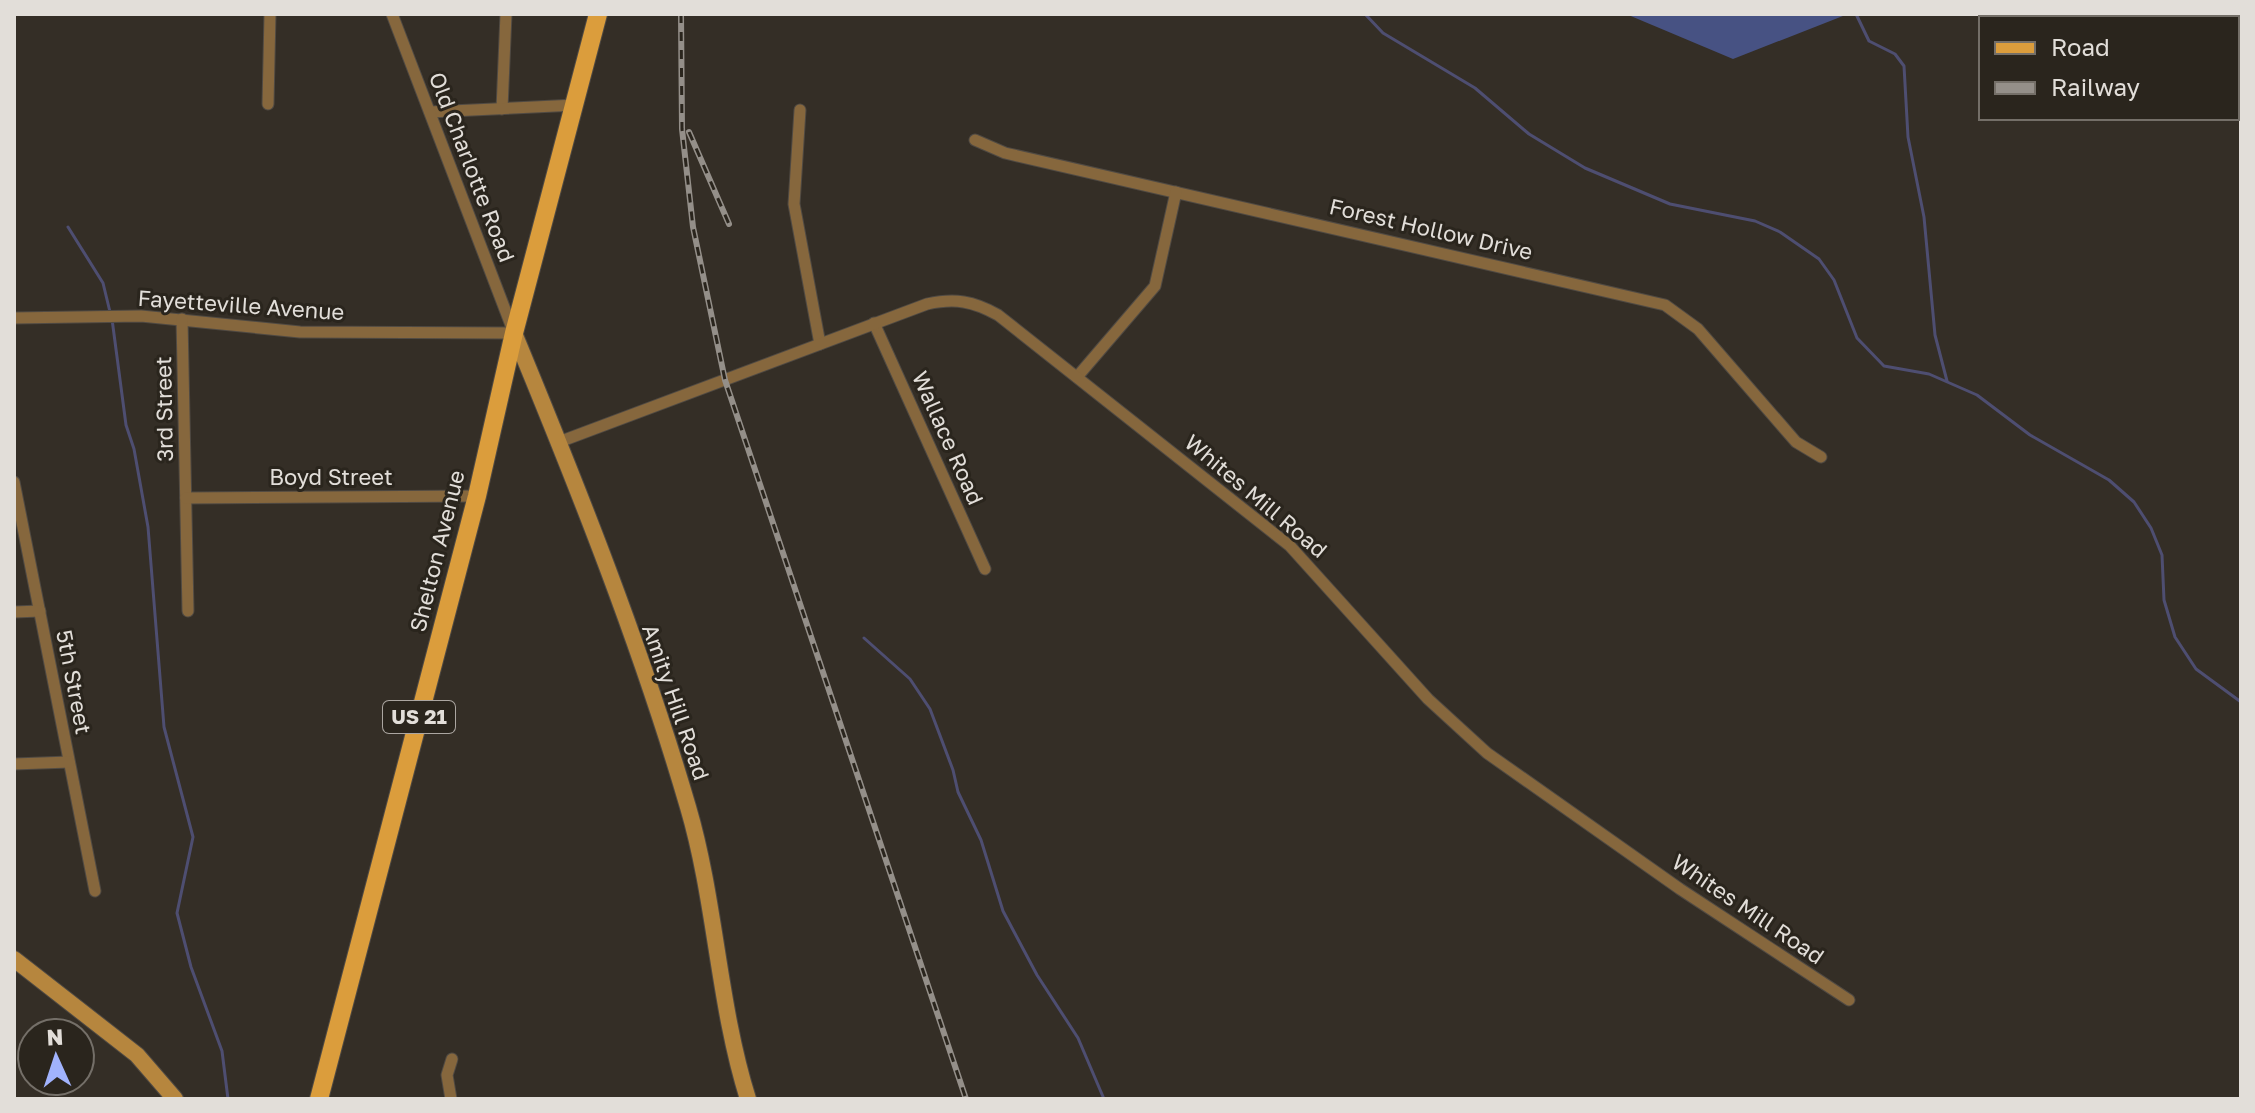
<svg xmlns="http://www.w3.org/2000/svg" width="2255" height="1113" font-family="'Golos Text',sans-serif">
<rect width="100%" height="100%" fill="#342e26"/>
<!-- green -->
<path fill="#475283" d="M 1626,14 L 1848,14 L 1733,59 Z"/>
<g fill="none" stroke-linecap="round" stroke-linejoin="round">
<!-- stream -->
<g stroke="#4e4e71" stroke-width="3">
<path d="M 1365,14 L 1383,33 L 1475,88 L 1529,134 L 1585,168 L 1670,204 L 1755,221 L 1780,232 L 1819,259 L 1834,280 L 1857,338 L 1884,366 L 1929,374 L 1977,395 L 2030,435 L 2109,480 L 2134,502 L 2151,528 L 2162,555 L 2164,600 L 2175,637 L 2196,669 L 2241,702"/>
<path d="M 1856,14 L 1869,41 L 1895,54 L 1904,66 L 1908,137 L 1924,217 L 1935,335 L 1947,381"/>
<path d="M 68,227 L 103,283 L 110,312"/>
<path d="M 112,319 L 126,425 L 134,449 L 148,527 L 164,727 L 193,837 L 177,913 L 191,967 L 222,1051 L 228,1099"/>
<path d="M 864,638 L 910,679 L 930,709 L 953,770 L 958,792 L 981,840 L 1003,911 L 1037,975 L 1078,1038 L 1104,1099"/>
</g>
<!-- street casing -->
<g stroke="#504a43" stroke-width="13">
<g id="street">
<path d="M 268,104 L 270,14"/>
<path d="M 502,109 L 506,14"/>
<path d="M 800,110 L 794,204 L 820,344"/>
<path d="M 430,112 L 576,105"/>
<path d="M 975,140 L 1005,153 L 1665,305 L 1698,329 L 1796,442 L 1821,457"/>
<path d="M 14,318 L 141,316 L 300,332 L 514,333 L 392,14"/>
<path d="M 182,319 L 188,611"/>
<path d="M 874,323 L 985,569"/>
<path d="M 1077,377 L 1155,286 L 1176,192"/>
<path d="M 559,442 L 927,304 C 955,298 973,301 998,315 L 1290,546 L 1428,699 L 1487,753 L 1680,889 L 1849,1000"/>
<path d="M 14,482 L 95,891"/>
<path d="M 186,498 L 477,496"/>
<path d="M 14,612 L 40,611"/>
<path d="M 14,764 L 69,762"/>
<path d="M 451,1099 L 447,1075 L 452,1059"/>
</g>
</g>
<!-- secondary casing -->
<g stroke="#504a43" stroke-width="18">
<g id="secondary">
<path d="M 514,333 C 578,488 641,646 688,807 C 716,902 718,1004 748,1099"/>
<path d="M 14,959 L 137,1055 L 175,1099"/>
</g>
</g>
<!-- primary casing -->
<g stroke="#504a43" stroke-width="20">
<path id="primary" d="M 319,1099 L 477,496 L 514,333 L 598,14"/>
</g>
<!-- street -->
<use href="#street" stroke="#86673d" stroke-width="11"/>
<!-- secondary -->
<use href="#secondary" stroke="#b6863e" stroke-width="16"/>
<!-- primary -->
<use href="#primary" stroke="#db9d3c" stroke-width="18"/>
<!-- rail casing -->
<g stroke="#948f89" stroke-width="6">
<g id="rail">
<path d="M 681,14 L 682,129 L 693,227 L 725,380 L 966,1099"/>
<path d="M 689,132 L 729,224"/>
</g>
</g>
<!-- rail -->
<use href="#rail" stroke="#2a251d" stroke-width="3" stroke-dasharray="9" stroke-linecap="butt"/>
</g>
<g text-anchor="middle" stroke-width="6" stroke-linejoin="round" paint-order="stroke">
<!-- shield labels -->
<rect fill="#2a251d" stroke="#aba6a1" stroke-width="2" x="383" y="701" width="72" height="32" rx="6"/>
<g font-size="20" font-weight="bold" fill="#e2ded9">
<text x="419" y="724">US 21</text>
</g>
<!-- street labels -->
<g font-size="22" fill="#e2ded9" stroke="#2a251d">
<text transform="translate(472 167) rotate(69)" y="8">Old Charlotte Road</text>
<text transform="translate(1431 229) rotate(13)" y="8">Forest Hollow Drive</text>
<text transform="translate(241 305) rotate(4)" y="8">Fayetteville Avenue</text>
<text transform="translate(164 409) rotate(-91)" y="8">3rd Street</text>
<text transform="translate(948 438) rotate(66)" y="8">Wallace Road</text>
<text x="331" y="485">Boyd Street</text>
<text transform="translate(1256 496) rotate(40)" y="8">Whites Mill Road</text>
<text transform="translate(437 551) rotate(-76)" y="8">Shelton Avenue</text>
<text transform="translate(74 682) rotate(79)" y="8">5th Street</text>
<text transform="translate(676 702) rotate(71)" y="8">Amity Hill Road</text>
<text transform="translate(1748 909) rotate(34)" y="8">Whites Mill Road</text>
</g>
</g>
<!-- border -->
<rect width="2255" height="1113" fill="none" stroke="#e2ded9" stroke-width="32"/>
<!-- legend -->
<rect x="1979" y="16" width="260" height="104" fill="#2a251d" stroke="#746f68" stroke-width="2"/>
<rect x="1995" y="42" width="40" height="12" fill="#db9d3c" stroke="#746f68" stroke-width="2"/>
<text x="2051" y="56" font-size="24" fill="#e2ded9">Road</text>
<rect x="1995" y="82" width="40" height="12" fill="#948f89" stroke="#746f68" stroke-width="2"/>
<text x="2051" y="96" font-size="24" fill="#e2ded9">Railway</text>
<!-- north arrow -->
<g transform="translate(56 1057) rotate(357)"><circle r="38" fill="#2a251d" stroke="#746f68" stroke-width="2"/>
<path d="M0-6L14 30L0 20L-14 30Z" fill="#a1b3fd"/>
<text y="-12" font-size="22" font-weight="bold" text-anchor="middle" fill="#e2ded9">N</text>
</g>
</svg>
